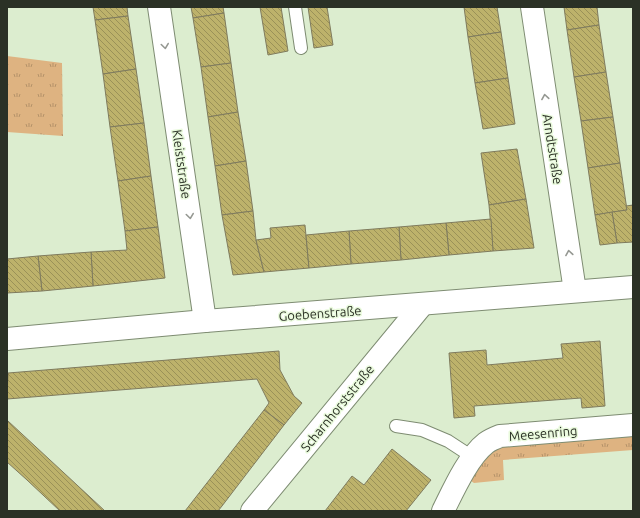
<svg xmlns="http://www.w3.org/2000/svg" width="640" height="518" font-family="Ubuntu,sans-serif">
<defs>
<pattern id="grass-tufts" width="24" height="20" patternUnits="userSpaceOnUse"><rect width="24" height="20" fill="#deb381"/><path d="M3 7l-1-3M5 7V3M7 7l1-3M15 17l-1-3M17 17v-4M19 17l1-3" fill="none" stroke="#b49269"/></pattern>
<pattern id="building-back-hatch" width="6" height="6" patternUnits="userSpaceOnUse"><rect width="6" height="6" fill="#bdb26b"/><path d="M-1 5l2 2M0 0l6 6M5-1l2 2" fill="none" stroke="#9a9158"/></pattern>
</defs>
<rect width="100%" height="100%" fill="#dcedcf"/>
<!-- grass -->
<g fill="url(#grass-tufts)">
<path d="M 7,56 L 62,63 L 63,136 L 7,132 Z"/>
<path d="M 633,434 L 633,450 L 503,460 L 504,480 L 474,483 L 471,481 L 470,476 L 491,451 L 502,445 Z"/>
</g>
<!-- building -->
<g fill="url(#building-back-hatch)" stroke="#7f7b5e">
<path d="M 93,7 L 127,7 L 128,16 L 95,20 Z"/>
<path d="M 191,7 L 223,7 L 224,13 L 193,18 Z"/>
<path d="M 260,7 L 281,7 L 288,51 L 268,55 Z"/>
<path d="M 308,7 L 327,7 L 333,45 L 314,48 Z"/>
<path d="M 464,7 L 497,7 L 501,32 L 468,37 Z"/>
<path d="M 564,7 L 597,7 L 599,25 L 567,30 Z"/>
<path d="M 224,13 L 231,63 L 201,67 L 193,18 Z"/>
<path d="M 128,16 L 136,69 L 103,74 L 95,20 Z"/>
<path d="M 599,25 L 606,72 L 574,77 L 567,30 Z"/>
<path d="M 501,32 L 508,78 L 475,83 L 468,37 Z"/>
<path d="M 231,63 L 238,112 L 208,117 L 201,67 Z"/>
<path d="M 136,69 L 144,123 L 110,127 L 103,74 Z"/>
<path d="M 606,72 L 613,117 L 581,121 L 574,77 Z"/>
<path d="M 508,78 L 515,124 L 483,129 L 475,83 Z"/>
<path d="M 238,112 L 246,161 L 215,166 L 208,117 Z"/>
<path d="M 613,117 L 620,163 L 588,168 L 581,121 Z"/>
<path d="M 144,123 L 151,176 L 118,181 L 110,127 Z"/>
<path d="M 517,149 L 526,199 L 489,205 L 481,153 Z"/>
<path d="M 246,161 L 253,211 L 222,215 L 215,166 Z"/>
<path d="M 620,163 L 627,210 L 595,215 L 588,168 Z"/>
<path d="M 151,176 L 158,227 L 125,231 L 118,181 Z"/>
<path d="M 526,199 L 534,248 L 493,251 L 489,205 Z"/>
<path d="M 633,205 L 633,242 L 617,243 L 612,212 L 627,210 L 626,206 Z"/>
<path d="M 253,211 L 256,240 L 264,272 L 233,275 L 222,215 Z"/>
<path d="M 612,212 L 617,243 L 600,245 L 595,215 Z"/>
<path d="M 491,219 L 493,251 L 449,255 L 446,223 Z"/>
<path d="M 446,223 L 449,255 L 401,260 L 399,227 Z"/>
<path d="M 305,225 L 309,268 L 264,272 L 256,240 L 271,238 L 270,228 Z"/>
<path d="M 158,227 L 165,278 L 93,286 L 91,252 L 127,250 L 125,231 Z"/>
<path d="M 399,227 L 401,260 L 351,264 L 349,231 Z"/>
<path d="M 349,231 L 351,264 L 309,268 L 306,235 Z"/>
<path d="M 91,252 L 93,286 L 42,291 L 38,256 Z"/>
<path d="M 38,256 L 42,291 L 7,293 L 7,259 Z"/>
<path d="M 600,341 L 605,406 L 582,408 L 581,398 L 474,406 L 475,416 L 454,418 L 449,353 L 486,350 L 487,365 L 563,358 L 561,344 Z"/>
<path d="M 279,351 L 280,370 L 294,396 L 302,403 L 284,425 L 264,410 L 269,403 L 257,379 L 7,399 L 8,373 Z"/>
<path d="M 264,410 L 284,425 L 222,506 L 218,511 L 185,511 Z"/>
<path d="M 8,421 L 105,511 L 60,511 L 27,480 L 7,462 L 7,423 Z"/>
<path d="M 392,449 L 431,480 L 406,511 L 325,511 L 352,476 L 364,485 Z"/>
</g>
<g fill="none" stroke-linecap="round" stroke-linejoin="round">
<!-- service casing -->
<g stroke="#7e8c72" stroke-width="14">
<g id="service">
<path d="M 295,7 L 301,48"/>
<path d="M 396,426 L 422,430 L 448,441 L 474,458"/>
</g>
</g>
<!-- minor casing -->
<g stroke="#7e8c72" stroke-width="24">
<g id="minor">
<path d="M 159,7 L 205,321"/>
<path d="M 532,7 L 575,291"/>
<path d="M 7,339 L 205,321 L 633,287"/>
<path d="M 252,511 L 422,305"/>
<path d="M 443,511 C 453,491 468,457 486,443 C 490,440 495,438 500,436 L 633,425"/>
</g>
</g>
<!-- service -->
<use href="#service" stroke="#fff" stroke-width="12"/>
<!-- minor -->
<use href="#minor" stroke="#fff" stroke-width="22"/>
</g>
<!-- one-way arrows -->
<defs><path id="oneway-chevron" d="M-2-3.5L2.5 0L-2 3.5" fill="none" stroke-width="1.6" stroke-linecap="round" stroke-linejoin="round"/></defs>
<g stroke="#959892">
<use href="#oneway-chevron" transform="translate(165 46) rotate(82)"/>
<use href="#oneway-chevron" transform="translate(545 97) rotate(-99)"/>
<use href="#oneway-chevron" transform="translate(190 216) rotate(82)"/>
<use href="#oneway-chevron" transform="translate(569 253) rotate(-99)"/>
</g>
<g text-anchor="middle" stroke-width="3" stroke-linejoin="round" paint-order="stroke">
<!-- street labels -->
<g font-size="13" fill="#2b3126" stroke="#e9fadc">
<text transform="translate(553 149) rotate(81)" y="5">Arndtstraße</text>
<text transform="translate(182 164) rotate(82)" y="5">Kleiststraße</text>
<text transform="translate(320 313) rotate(-4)" y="5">Goebenstraße</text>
<text transform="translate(337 408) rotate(-51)" y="5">Scharnhorststraße</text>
<text transform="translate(543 433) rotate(-5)" y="5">Meesenring</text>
</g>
</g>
<!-- border -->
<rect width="640" height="518" fill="none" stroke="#2b3126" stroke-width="16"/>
</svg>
